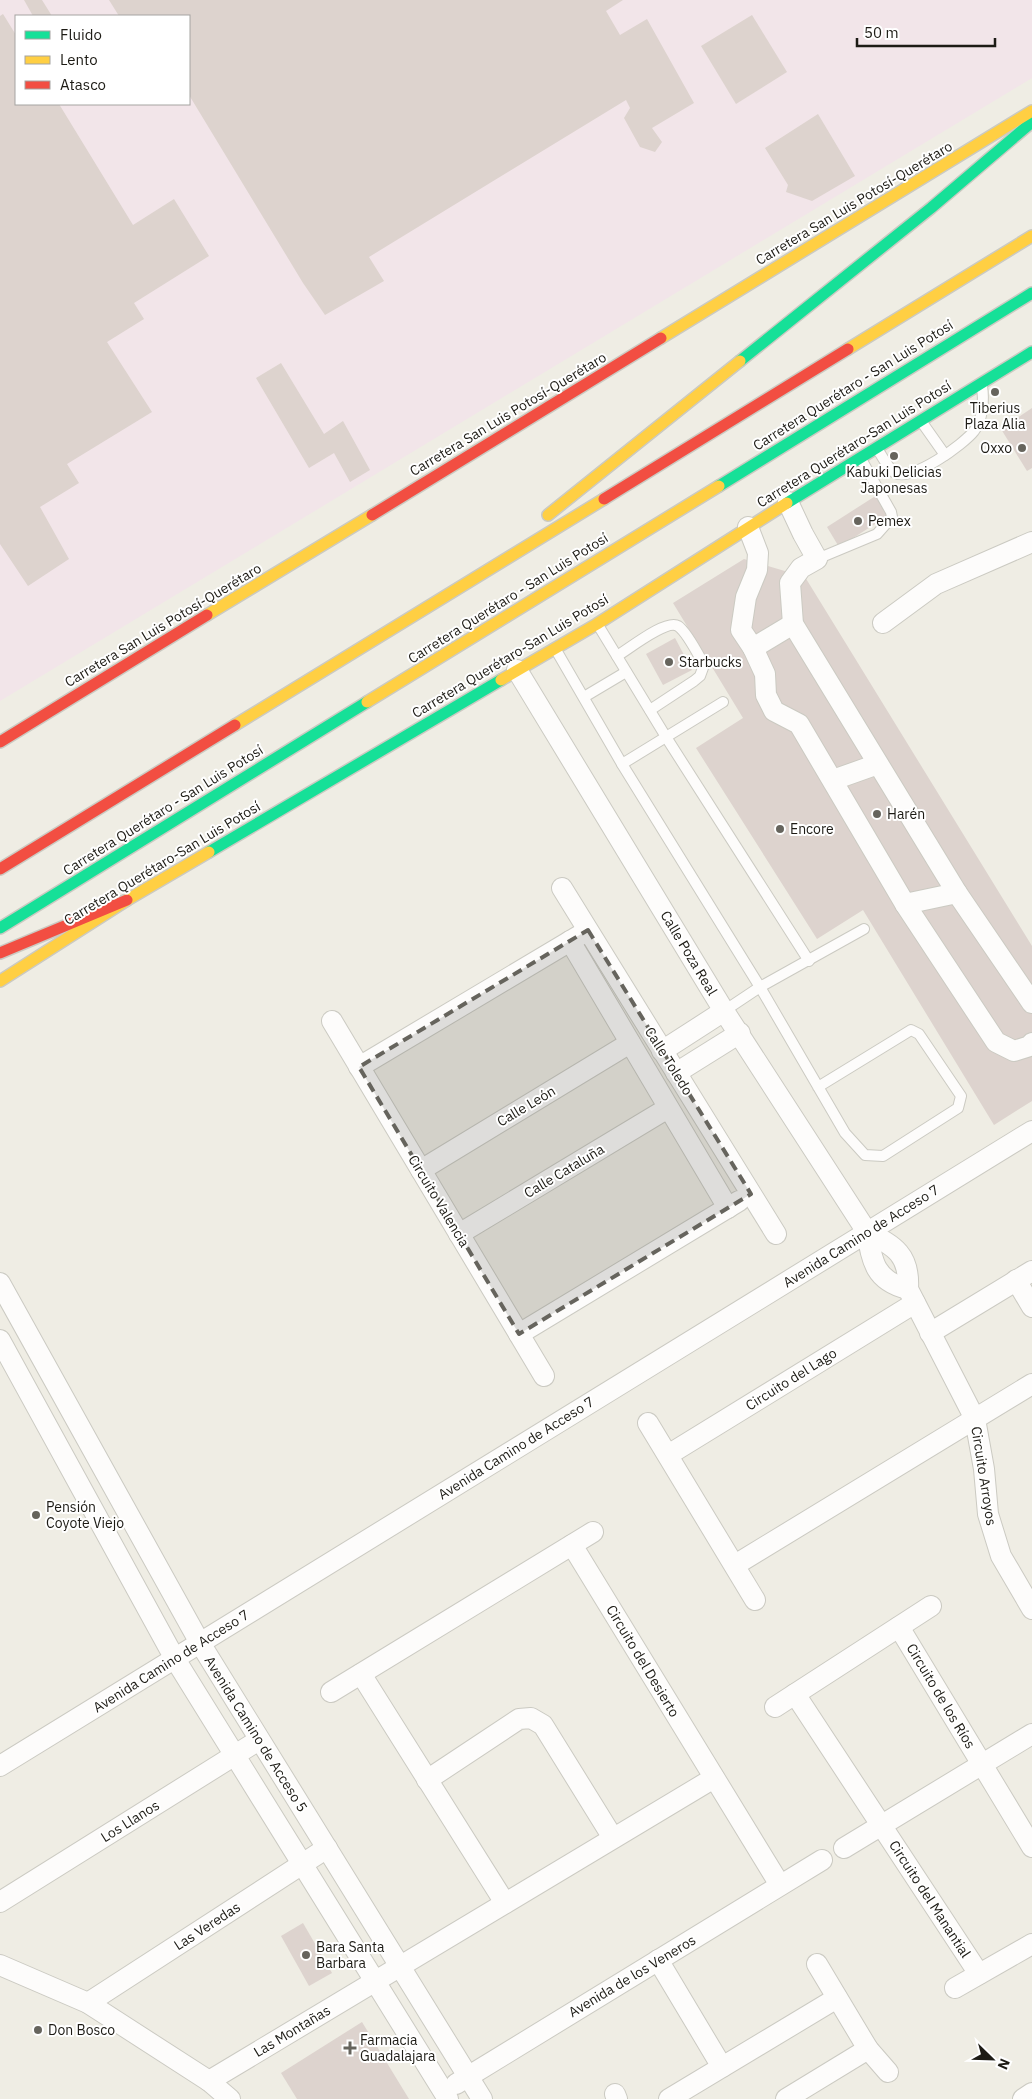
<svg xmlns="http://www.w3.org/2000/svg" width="1032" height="2099" font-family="'IBM Plex Sans',sans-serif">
<rect width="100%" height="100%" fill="#efede4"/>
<!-- industrial -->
<path fill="#f2e5e9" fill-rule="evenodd" d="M 0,0 L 1032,0 L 1032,78 L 0,701 ZM 16,16 L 189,16 L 189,104 L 16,104 Z"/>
<!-- building -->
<g fill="#ddd3ce">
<path d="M 24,0 L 42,0 L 52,16 L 33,16 Z"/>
<path d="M 109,0 L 623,0 L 606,11 L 620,35 L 647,19 L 694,103 L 652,128 L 662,142 L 655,152 L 640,147 L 624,118 L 630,108 L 626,100 L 369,257 L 384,281 L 325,315 L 303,283 L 189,95 L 189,16 L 119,16 Z"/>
<path d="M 3,14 L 16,35 L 16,104 L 59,104 L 133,225 L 174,199 L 209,256 L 134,303 L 144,319 L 107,342 L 152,412 L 67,464 L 79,483 L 40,507 L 69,559 L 28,586 L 0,544 L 0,16 Z"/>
<path d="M 752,15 L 787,72 L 736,104 L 701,46 Z"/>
<path d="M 818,114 L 855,176 L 812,201 L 786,192 L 788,185 L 765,148 Z"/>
<path d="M 281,363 L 324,434 L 343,421 L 370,470 L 350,482 L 334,453 L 309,468 L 256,378 Z"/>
<path d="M 1032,408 L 1032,468 L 1027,471 L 1001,429 Z"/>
<path d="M 877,495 L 889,515 L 839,547 L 827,527 Z"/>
<path d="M 744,559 L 805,577 L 1032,946 L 1032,1101 L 994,1125 L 863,910 L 817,939 L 696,748 L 743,718 L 673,603 Z"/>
<path d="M 675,638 L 692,670 L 663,685 L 646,654 Z"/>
<path d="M 303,1923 L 332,1973 L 309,1986 L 281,1936 Z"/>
<path d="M 362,2022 L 409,2099 L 297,2099 L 281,2073 Z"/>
</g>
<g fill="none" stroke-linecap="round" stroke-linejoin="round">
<!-- lane casing -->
<g stroke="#cbcac2" stroke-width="12">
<g id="lane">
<path d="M 921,421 L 945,455"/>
<path d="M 877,449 C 882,455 888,469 895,473 C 912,482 964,444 974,431 C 983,420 984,399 982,386"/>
<path d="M 817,559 L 877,534 L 892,517 L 891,512 L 861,459"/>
<path d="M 598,625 L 666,737 L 809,961"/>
<path d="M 556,650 L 622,764 L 760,987 L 864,929"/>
<path d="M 617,656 C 629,649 666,619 678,626 C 687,632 699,656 704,665 L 700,676 L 694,681 L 650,710"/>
<path d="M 584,697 L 626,672"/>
<path d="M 622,764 L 723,702"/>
<path d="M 724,1011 L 760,987 L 845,1133 L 865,1155 L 883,1156 L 958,1108 L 961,1096 L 919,1034 L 911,1030 L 818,1087"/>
</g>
</g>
<!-- street casing -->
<g stroke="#cbcac2" stroke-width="22">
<g id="street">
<path d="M 788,502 L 803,534 L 817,559 L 801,568 L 790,583 L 793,624 L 957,893 L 1032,1003"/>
<path d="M 748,527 L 758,553 L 757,570 L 746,597 L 741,630 L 753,648 L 765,674 L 766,695 L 774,711 L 799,724 L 905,904 L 996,1042 L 1014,1051 L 1030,1046 L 1032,1043"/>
<path d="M 883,623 L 936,584 L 1032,542"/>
<path d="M 753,648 L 793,624"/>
<path d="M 517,670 L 724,1011 L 867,1232 C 872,1262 875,1281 908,1289"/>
<path d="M 833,780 L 878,764"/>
<path d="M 562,888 L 776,1234"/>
<path d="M 905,904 L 957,893"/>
<path d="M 570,941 L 728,1208"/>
<path d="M 332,1021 L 544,1376"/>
<path d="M 662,1051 L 724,1011"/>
<path d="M 359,1067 L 582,934"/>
<path d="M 676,1073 L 740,1033"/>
<path d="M 421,1170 L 630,1043"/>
<path d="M 867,1232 C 895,1246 910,1255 908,1289 L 975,1419 L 984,1469 L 988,1514 L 1001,1556 L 1032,1609"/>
<path d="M 459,1234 L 668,1108"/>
<path d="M 1016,1280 L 1032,1307"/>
<path d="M 0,1283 L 200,1643 L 482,2099"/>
<path d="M 930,1333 L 1032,1271"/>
<path d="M 519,1334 L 739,1201"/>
<path d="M 0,1340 L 175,1659 L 448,2099"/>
<path d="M 648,1423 L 755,1600"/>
<path d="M 668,1455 L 915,1303"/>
<path d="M 572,1545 L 780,1885"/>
<path d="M 735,1565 L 1032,1384"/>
<path d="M 899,1627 L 1032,1847"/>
<path d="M 361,1674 L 505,1903"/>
<path d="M 331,1692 L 593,1532"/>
<path d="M 795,1694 L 979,1974"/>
<path d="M 775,1707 L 931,1606"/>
<path d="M 0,1766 L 1032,1131"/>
<path d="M 427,1780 L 519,1719 L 531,1718 L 543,1725 L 613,1838"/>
<path d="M 844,1848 L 1032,1734"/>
<path d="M 0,1902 L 259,1740"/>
<path d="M 658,1960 L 722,2067"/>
<path d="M 817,1964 L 868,2049 L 888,2072"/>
<path d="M 0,1965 L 88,2003 L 209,2081 L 230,2099"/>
<path d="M 955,1988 L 1032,1944"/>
<path d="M 88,2003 L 327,1848"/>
<path d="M 209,2081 L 714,1778"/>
<path d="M 456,2084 L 822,1860"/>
<path d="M 615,2094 L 617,2099"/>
<path d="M 669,2099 L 837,1998"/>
<path d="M 786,2099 L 868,2049"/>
<path d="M 1023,2099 L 1032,2093"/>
</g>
</g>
<!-- fast casing -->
<g stroke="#cbcac2" stroke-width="14">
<g id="fast">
<path d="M 740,361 L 931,208 L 1032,122"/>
<path d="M 719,486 L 1032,293"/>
<path d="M 787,503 L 1032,352"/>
<path d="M 209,852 L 501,680"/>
<path d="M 0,928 L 367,702"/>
</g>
</g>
<!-- slow casing -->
<g stroke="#cbcac2" stroke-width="14">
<g id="slow">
<path d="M 661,338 L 1032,111"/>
<path d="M 848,349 L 1032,236"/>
<path d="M 548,515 L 740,361"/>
<path d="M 207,615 L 372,515"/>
<path d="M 501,680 L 597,624 L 787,503"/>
<path d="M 367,702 L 719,486"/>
<path d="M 235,725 L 604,499"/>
<path d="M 0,981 L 127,900 L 209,852"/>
</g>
</g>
<!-- jam casing -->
<g stroke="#cbcac2" stroke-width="14">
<g id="jam">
<path d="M 604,499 L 848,349"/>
<path d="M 372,515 L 661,338"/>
<path d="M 0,742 L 207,615"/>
<path d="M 0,869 L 235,725"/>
<path d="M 0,953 L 127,900"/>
</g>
</g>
<!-- lane -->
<use href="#lane" stroke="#fdfcfb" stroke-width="10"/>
<!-- street -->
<use href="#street" stroke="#fdfcfb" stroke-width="20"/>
<!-- fast -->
<use href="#fast" stroke="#16e098" stroke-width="11"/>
<!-- slow -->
<use href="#slow" stroke="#ffcf43" stroke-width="11"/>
<!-- jam -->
<use href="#jam" stroke="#f24e42" stroke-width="11"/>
</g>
<!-- marked area -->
<path fill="#66645d" fill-opacity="0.2" stroke="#66645d" stroke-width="4" stroke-dasharray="10 6" stroke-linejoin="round" d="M 588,930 L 751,1194 L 519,1334 L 359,1067 Z"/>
<!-- markers -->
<g fill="#66645d" stroke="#fff" stroke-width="2">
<circle cx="995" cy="392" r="5"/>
<circle cx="1022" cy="448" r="5"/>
<circle cx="894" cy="456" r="5"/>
<circle cx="858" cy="521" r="5"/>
<circle cx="669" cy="662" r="5"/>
<circle cx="877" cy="814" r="5"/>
<circle cx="780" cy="829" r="5"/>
<circle cx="36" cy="1515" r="5"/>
<circle cx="306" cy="1955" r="5"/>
<circle cx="38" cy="2030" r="5"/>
<path d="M347.5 2040.5h5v5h5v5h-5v5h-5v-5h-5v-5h5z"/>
</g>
<g text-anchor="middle" stroke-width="4" stroke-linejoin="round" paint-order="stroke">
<!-- street labels -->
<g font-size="14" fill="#1d1b15" stroke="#fff">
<text transform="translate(854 203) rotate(-31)" y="5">Carretera San Luis Potosí-Querétaro</text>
<text transform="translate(853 385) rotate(-32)" y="5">Carretera Querétaro - San Luis Potosí</text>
<text transform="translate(508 414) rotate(-31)" y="5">Carretera San Luis Potosí-Querétaro</text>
<text transform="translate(854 444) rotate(-32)" y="5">Carretera Querétaro-San Luis Potosí</text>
<text transform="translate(508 598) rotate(-32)" y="5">Carretera Querétaro - San Luis Potosí</text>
<text transform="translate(163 625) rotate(-31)" y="5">Carretera San Luis Potosí-Querétaro</text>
<text transform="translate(510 656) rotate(-31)" y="5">Carretera Querétaro-San Luis Potosí</text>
<text transform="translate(163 810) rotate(-32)" y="5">Carretera Querétaro - San Luis Potosí</text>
<text transform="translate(162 863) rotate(-31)" y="5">Carretera Querétaro-San Luis Potosí</text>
<text transform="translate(689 953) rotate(59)" y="5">Calle Poza Real</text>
<text transform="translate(669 1061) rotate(58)" y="5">Calle Toledo</text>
<text transform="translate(526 1106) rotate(-31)" y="5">Calle León</text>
<text transform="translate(564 1171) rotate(-31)" y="5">Calle Cataluña</text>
<text transform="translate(439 1201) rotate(59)" y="5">Circuito Valencia</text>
<text transform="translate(861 1236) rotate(-32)" y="5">Avenida Camino de Acceso 7</text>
<text transform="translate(791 1379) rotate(-32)" y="5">Circuito del Lago</text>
<text transform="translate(516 1448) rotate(-32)" y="5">Avenida Camino de Acceso 7</text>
<text transform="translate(984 1476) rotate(81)" y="5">Circuito Arroyos</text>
<text transform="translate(171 1661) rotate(-32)" y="5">Avenida Camino de Acceso 7</text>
<text transform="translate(643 1661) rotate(59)" y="5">Circuito del Desierto</text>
<text transform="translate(941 1696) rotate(59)" y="5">Circuito de los Ríos</text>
<text transform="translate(256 1734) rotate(58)" y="5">Avenida Camino de Acceso 5</text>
<text transform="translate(130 1821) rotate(-32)" y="5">Los Llanos</text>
<text transform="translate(930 1899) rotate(57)" y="5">Circuito del Manantial</text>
<text transform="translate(207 1926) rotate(-33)" y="5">Las Veredas</text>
<text transform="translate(632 1976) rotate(-31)" y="5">Avenida de los Veneros</text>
<text transform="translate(292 2031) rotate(-31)" y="5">Las Montañas</text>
</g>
<!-- poi labels -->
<g font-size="14" fill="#1d1b15" stroke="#fff" text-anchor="start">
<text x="995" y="413" text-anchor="middle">Tiberius<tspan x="995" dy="16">Plaza Alia</tspan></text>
<text x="1012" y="453" text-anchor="end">Oxxo</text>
<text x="894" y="477" text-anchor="middle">Kabuki Delicias<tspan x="894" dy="16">Japonesas</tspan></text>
<text x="868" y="526">Pemex</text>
<text x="679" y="667">Starbucks</text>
<text x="887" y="819">Harén</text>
<text x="790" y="834">Encore</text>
<text x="46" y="1512">Pensión<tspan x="46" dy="16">Coyote Viejo</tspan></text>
<text x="316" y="1952">Bara Santa<tspan x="316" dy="16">Barbara</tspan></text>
<text x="48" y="2035">Don Bosco</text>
<text x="360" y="2045">Farmacia<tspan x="360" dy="16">Guadalajara</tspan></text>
</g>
</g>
<!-- legend -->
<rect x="15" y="15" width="175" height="90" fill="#ffffff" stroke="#a5a4a1"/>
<rect x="25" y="31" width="25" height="8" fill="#16e098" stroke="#a5a4a1"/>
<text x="60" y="40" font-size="15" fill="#1d1b15">Fluido</text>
<rect x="25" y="56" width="25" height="8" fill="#ffcf43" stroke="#a5a4a1"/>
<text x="60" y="65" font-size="15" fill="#1d1b15">Lento</text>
<rect x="25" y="81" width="25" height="8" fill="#f24e42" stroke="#a5a4a1"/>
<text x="60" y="90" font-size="15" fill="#1d1b15">Atasco</text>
<!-- north arrow -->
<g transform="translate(992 2059) rotate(113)" stroke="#ffffff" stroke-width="4" paint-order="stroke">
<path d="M0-4L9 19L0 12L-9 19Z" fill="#1d1b15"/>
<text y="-8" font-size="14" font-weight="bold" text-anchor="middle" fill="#1d1b15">N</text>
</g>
<!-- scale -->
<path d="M857 38v8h138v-8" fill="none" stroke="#1d1b15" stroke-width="2.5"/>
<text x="864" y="38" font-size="15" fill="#1d1b15" stroke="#ffffff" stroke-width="4" paint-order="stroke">50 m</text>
</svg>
